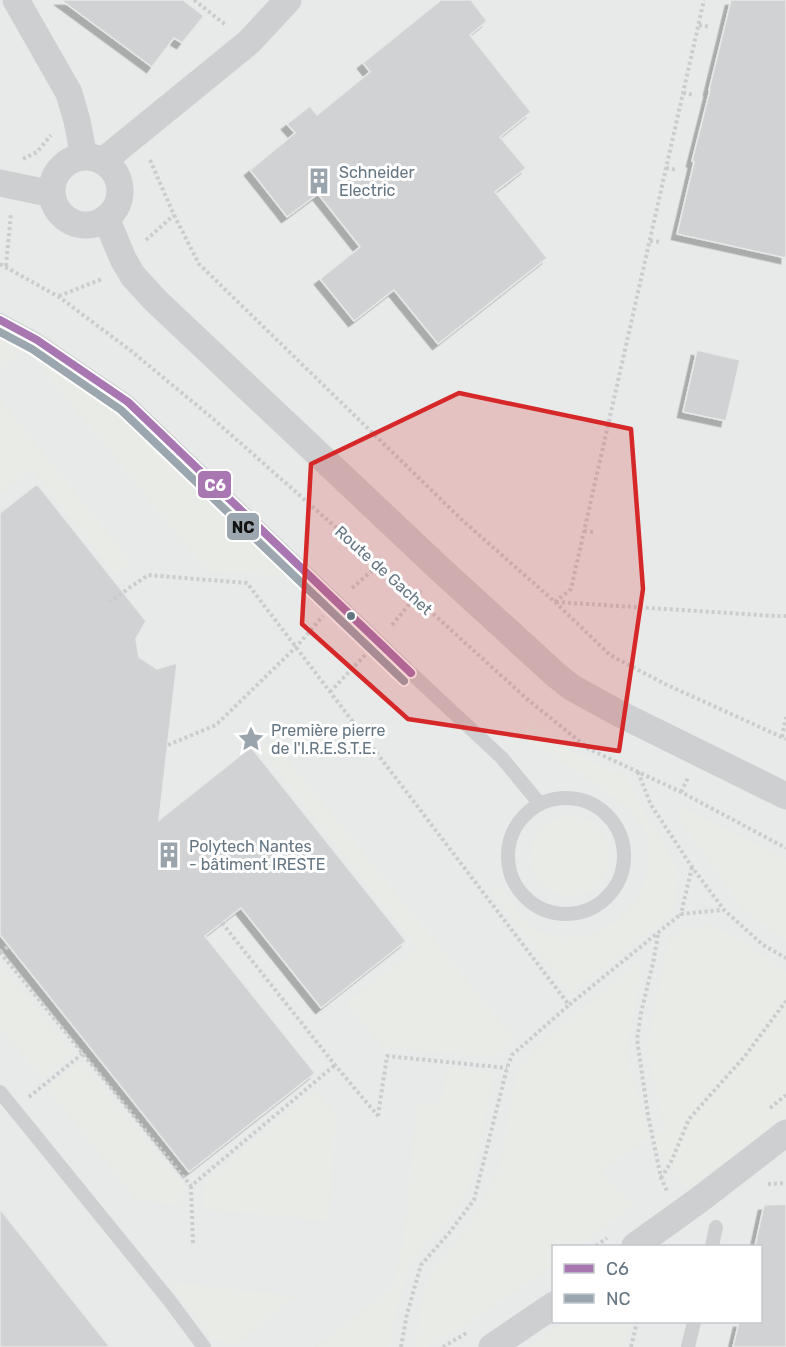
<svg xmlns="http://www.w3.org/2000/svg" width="786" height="1347" font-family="Rubik,sans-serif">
<defs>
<filter id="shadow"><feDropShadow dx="-5.5" dy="5.5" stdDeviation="0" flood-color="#0004"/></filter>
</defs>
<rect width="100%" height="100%" fill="#f9f9f9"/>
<!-- built -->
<path fill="#e8e9e9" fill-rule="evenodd" d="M 0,0 L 786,0 L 786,1347 L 0,1347 ZM 554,1246 L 760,1246 L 760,1322 L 554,1322 Z"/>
<!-- green -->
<g fill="#e8ebe6">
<path d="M 0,326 L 31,345 L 107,401 L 293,577 L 207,571 L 26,349 L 0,370 Z"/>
<path d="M 0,399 L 132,562 L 116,576 L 32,469 L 0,494 Z"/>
<path d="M 531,718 L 572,751 L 629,778 L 643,808 L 679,871 L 673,914 L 571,993 L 490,891 L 500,884 L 518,912 L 535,931 L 565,938 L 598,933 L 619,918 L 638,898 L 647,873 L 648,836 L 632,812 L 586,777 L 537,747 L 518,732 Z"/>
<path d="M 273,741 L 516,1040 L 494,1058 L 383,1047 L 346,1003 L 417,948 L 259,748 Z"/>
<path d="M 677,804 L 786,860 L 786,942 L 743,910 L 680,821 Z"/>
<circle cx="570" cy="856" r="40"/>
<path d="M 712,925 L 736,936 L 786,972 L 786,1116 L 687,1190 L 648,1138 L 601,1171 L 634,1205 L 579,1246 L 554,1246 L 553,1266 L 465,1325 L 428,1347 L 415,1347 L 423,1293 L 432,1271 L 450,1250 L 478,1210 L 499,1168 L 517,1072 L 534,1049 L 639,961 L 643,965 L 626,1053 L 649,1138 L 664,1128 L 647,1048 L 668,941 L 684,928 Z"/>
<path d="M 0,964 L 73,1053 L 42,1079 L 0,1027 Z"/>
<path d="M 80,1061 L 184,1186 L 181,1206 L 136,1199 L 47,1089 Z"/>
<path d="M 447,1067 L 495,1072 L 472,1181 L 460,1204 L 445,1223 L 422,1247 L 408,1270 L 394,1321 L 390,1347 L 316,1347 L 393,1287 L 404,1236 L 417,1104 L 440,1104 Z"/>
<path d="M 315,1090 L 336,1114 L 329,1221 L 203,1209 L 204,1182 Z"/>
<path d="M 169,1282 L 295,1296 L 236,1346 L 213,1340 Z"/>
<path d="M 564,1322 L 630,1322 L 624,1347 L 527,1347 Z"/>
</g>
<!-- building -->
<g fill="#d0d2d3" stroke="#e8e8e8" stroke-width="1.5" filter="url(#shadow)">
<path d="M 61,0 L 183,0 L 204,16 L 182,43 L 174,38 L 152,67 Z"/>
<path d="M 441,0 L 471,0 L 487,21 L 470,35 L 531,112 L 500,137 L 526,168 L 495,192 L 547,258 L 438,344 L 394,290 L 354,321 L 320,279 L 360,247 L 318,194 L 287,217 L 250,170 L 295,133 L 287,124 L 310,106 L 317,115 L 370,72 L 363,63 Z"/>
<path d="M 731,0 L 786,0 L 786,258 L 677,234 L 694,162 L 692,161 L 710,90 L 709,90 Z"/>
<path d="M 697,350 L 740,360 L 726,421 L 683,412 Z"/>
<path d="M 37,484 L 146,621 L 136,639 L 139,657 L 157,669 L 177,663 L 159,820 L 251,747 L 406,941 L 321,1008 L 241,908 L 205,936 L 315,1073 L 189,1172 L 0,935 L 0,513 Z"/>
<path d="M 786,1204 L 786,1347 L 733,1347 L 739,1322 L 760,1322 L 760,1246 L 755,1246 L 764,1205 Z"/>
<path d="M 0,1209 L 62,1287 L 110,1347 L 0,1347 Z"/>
</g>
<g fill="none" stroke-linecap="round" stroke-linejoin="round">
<!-- path -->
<g stroke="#cbcccd" stroke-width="4" stroke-dasharray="3 3" stroke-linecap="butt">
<path d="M 194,0 L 227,26"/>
<path d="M 699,25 L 710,27"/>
<path d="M 683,93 L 694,95"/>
<path d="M 23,159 L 37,152 L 51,135"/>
<path d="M 150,160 L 174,215 L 199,264 L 461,519 L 555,602 L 610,655 L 665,684 L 786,739"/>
<path d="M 666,168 L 677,170"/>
<path d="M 146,240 L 174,215"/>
<path d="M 650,241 L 661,242"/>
<path d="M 0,264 L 59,297 L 130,350 L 211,417 L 418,600 L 527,699 L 589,749 L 681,792 L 786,848"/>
<path d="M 6,266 L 11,213"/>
<path d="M 59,296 L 102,279"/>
<path d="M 584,531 L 594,532"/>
<path d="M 352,588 L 379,565"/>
<path d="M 109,602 L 148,575 L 247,583 L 569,1005 L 681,914"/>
<path d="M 555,602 L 571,589 L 704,0"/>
<path d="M 556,602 L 775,616 L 786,616"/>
<path d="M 392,625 L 422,589"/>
<path d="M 330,692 L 365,655"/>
<path d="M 782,737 L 786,717"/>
<path d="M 168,745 L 216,725 L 296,647 L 323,616"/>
<path d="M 638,772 L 651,805 L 692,867 L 724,910 L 763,945 L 786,958"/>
<path d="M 681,792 L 688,778"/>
<path d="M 692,867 L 681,914 L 721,910"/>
<path d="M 222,923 L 335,1065 L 378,1116"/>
<path d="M 658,935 L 653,963 L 641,1013 L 637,1039 L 648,1115 L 661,1178 L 667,1191"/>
<path d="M 0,952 L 191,1186 L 335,1065"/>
<path d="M 0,952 L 9,946"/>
<path d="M 29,1097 L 82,1054"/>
<path d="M 770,1108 L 786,1095"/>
<path d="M 378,1116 L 387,1056 L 507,1068"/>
<path d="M 661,1178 L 671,1162 L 689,1119 L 745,1056 L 786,1001"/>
<path d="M 768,1184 L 786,1183"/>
<path d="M 191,1186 L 193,1245"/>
<path d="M 596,1246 L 607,1238"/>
<path d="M 401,1347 L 407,1314 L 421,1265 L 449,1233 L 474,1200 L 507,1068 L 512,1055 L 569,1005"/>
<path d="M 443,1347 L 468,1332"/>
<path d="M 631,1347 L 637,1322"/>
</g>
<!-- lane -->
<g stroke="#cecfd0" stroke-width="14">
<path d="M 0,320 L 37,340 L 128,402 L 411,673 L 502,758 L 540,804"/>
<circle cx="566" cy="856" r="58"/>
<path d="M 0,1092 L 169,1300 L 204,1347"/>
<path d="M 712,1246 L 716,1227"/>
<path d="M 688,1347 L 694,1322"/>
</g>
<!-- street -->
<g stroke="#cecfd0" stroke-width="27">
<path d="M 16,0 L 69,93 L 77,121 L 84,157"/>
<circle cx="86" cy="191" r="34"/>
<path d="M 103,161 L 249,42 L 288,0"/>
<path d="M 0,183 L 52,194"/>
<path d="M 106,218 L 123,259 L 133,276 L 156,301 L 440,569 L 556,675 L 571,687 L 618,713 L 786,796"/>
<path d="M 635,1246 L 699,1200 L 786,1133"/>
<path d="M 492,1347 L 554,1305"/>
</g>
<!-- bus-1 casing -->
<g stroke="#fff" stroke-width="12">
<path id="bus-1" d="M 0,320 L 37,340 L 128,402 L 411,673"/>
</g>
<!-- bus-2 casing -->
<g stroke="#fff" stroke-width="12">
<path id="bus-2" d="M 0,332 L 32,349 L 121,410 L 404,681"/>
</g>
<!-- bus-1 -->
<use href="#bus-1" stroke="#a877b2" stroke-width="8"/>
<!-- bus-2 -->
<use href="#bus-2" stroke="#9ba6ae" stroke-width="8"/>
</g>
<!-- marked area -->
<path fill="#d62828" fill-opacity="0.2" stroke="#d62828" stroke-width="4.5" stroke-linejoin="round" d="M 459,393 L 631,429 L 643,589 L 619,751 L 408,719 L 302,624 L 311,464 Z"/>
<!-- icons -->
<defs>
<g id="building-bare" transform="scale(2.07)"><path d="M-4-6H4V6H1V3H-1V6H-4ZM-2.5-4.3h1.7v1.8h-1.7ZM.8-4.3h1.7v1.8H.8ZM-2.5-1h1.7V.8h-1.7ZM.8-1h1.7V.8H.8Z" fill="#99a4ac" stroke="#fff" stroke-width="2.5" paint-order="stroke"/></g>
<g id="sight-bare" transform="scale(2.07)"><path d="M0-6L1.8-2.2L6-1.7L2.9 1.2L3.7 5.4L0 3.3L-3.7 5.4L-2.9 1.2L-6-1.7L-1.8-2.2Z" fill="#99a4ac" stroke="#fff" stroke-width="2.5" paint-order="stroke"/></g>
</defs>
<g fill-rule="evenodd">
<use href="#building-bare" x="319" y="181"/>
<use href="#sight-bare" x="251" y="739"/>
<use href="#building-bare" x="169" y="855"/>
</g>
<!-- markers -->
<circle fill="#657683" stroke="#fff" stroke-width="2" cx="351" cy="616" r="5"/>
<g text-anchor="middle" stroke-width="6" stroke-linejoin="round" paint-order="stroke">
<!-- poi labels -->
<g font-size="16" fill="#657683" stroke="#fff" text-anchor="start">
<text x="339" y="178">Schneider<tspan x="339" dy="18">Electric</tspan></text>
<text x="271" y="736">Première pierre<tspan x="271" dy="18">de l'I.R.E.S.T.E.</tspan></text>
<text x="189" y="852">Polytech Nantes<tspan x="189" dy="18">- bâtiment IRESTE</tspan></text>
</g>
<!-- street labels -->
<g font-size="16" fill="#657683" stroke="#fff">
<text transform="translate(384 570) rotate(42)" y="6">Route de Gachet</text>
</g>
</g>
<g stroke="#fff" stroke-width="2">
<rect x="197" y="470" width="35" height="29" rx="6" fill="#a877b2"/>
<rect x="226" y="512" width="34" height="29" rx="6" fill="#9ba6ae"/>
</g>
<g font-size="16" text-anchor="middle" font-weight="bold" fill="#fff">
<text x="215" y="491">C6</text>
</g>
<g font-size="16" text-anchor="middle" font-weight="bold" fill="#111">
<text x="243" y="533">NC</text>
</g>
<!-- legend -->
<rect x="552" y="1245" width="210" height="78" fill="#ffffff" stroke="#c1c8cd" stroke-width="1.5"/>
<rect x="564" y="1264" width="30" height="9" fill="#a877b2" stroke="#c1c8cd" stroke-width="1.5"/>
<text x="606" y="1275" font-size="18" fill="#657683">C6</text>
<rect x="564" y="1294" width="30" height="9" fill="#9ba6ae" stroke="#c1c8cd" stroke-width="1.5"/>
<text x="606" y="1305" font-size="18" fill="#657683">NC</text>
</svg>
